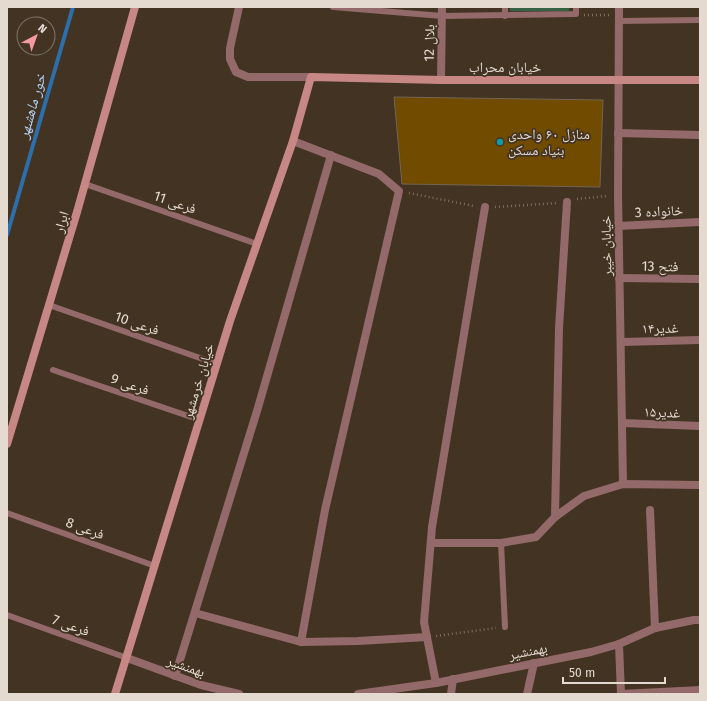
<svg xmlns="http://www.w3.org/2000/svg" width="707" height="701" font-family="'Fira Sans','Noto Naskh Arabic',sans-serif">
<rect width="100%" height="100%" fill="#433323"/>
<!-- green -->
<rect fill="#356244" x="510" y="7" width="59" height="4"/>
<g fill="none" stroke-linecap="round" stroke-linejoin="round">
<!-- stream -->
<path stroke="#2d6fab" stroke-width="4" d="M 7,235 L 73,7"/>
</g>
<!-- building -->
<path fill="#704b00" stroke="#736552" d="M 394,97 L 603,100 L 600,187 L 402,184 Z"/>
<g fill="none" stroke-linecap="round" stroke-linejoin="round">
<!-- path -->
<g stroke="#7c6e60" stroke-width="2.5" stroke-dasharray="1 3" stroke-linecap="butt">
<path d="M 584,15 L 609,15"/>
<path d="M 409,193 L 474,206"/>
<path d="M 577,199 L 607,196"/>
<path d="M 495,207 L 558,203"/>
<path d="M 436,636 L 496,628"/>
</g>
<!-- lane -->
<g stroke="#936a69" stroke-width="6">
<path d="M 333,7 L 442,16 L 576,14 L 576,7"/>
<path d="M 505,7 L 505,16"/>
<path d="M 619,21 L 700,20"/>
<path d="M 85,184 L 257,244"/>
<path d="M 49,305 L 217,364"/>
<path d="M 53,370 L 200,420"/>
<path d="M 7,513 L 155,566"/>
<path d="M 501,543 L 505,627"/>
<path d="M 7,615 L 127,658"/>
</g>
<!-- street -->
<g stroke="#936a69" stroke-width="8">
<path d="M 239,7 L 230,48 L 230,59 L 236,72 L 248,77 L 311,77"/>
<path d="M 619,7 L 618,195 L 623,484"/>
<path d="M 441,80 L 442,7"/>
<path d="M 618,133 L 700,135"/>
<path d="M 293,141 L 379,174 L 399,191 L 325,510 L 301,642"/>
<path d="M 618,226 L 700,222"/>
<path d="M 619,278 L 700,279"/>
<path d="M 621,342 L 700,340"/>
<path d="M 622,423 L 700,426"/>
<path d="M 650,510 L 655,628"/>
<path d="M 555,517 L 559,328 L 567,202"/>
<path d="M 431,543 L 501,543 L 536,537 L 555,517 L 584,496 L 623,484 L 700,485"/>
<path d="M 195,613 L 301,642 L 358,641 L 427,637"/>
<path d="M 619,644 L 621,694"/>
<path d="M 127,658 L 201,685 L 239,694"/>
<path d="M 175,676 L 257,411 L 331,155"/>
<path d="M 436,683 L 424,622 L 432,527 L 485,207"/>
<path d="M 358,694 L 436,683 L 591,652 L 619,644 L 655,628 L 694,620 L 700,620"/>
<path d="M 451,694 L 453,679"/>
<path d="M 527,694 L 534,663"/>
<path d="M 621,694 L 700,690"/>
</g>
<!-- secondary -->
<g stroke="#c78785" stroke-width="8">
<path d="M 7,444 L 77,212 L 135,7"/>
<path d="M 115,694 L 230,321 L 293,141 L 311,77 L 441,80 L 700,80"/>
</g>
</g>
<!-- markers -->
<circle fill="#0f9aa8" stroke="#433323" stroke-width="1.5" cx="500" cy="142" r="4"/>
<g text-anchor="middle" stroke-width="3.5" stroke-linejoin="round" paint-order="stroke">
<!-- street labels -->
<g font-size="14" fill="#e4dad0" stroke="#433323">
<text transform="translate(429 43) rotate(-89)" y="5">بلال 12</text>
<text x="505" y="72">خیابان محراب</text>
<text transform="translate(175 202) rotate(19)" y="5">فرعی 11</text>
<text transform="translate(659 211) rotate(-3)" y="5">خانواده 3</text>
<text transform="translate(61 222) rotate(-73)" y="5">ابرار</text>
<text transform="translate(606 246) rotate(-91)" y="5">خیابان خیبر</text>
<text transform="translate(660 266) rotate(1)" y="5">فتح 13</text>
<text transform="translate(137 323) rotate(19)" y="5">فرعی 10</text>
<text transform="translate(660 328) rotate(-1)" y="5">غدیر۱۴</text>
<text transform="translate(198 381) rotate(-73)" y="5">خیابان خرمشهر</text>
<text transform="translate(130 384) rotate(19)" y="5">فرعی 9</text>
<text transform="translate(662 412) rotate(2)" y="5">غدیر۱۵</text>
<text transform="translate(85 528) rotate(20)" y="5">فرعی 8</text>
<text transform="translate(71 625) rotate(20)" y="5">فرعی 7</text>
<text transform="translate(528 651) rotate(-11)" y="5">بهمنشیر</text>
<text transform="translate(186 666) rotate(19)" y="5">بهمنشیر</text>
</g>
<!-- poi labels -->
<g font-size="14" fill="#e4dad0" stroke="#433323" text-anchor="start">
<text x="508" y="139">منازل ۶۰ واحدی<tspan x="508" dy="16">بنیاد مسکن</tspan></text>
</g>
<!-- water labels -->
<g font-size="15" font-style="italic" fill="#b0d0f2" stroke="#433323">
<text transform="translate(32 106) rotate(-74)" y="5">خور ماهشهر</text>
</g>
</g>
<!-- border -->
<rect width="707" height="701" fill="none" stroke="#e4dad0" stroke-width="16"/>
<!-- north arrow -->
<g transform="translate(36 36) rotate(41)"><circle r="19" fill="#433323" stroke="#837668"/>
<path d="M0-3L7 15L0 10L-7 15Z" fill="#f49aa0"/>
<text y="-6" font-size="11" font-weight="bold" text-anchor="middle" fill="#e4dad0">N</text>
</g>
<!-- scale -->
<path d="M563 677v6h102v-6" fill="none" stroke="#e4dad0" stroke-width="2"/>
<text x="569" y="677" font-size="12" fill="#e4dad0" stroke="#433323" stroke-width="3" paint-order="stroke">50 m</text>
</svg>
